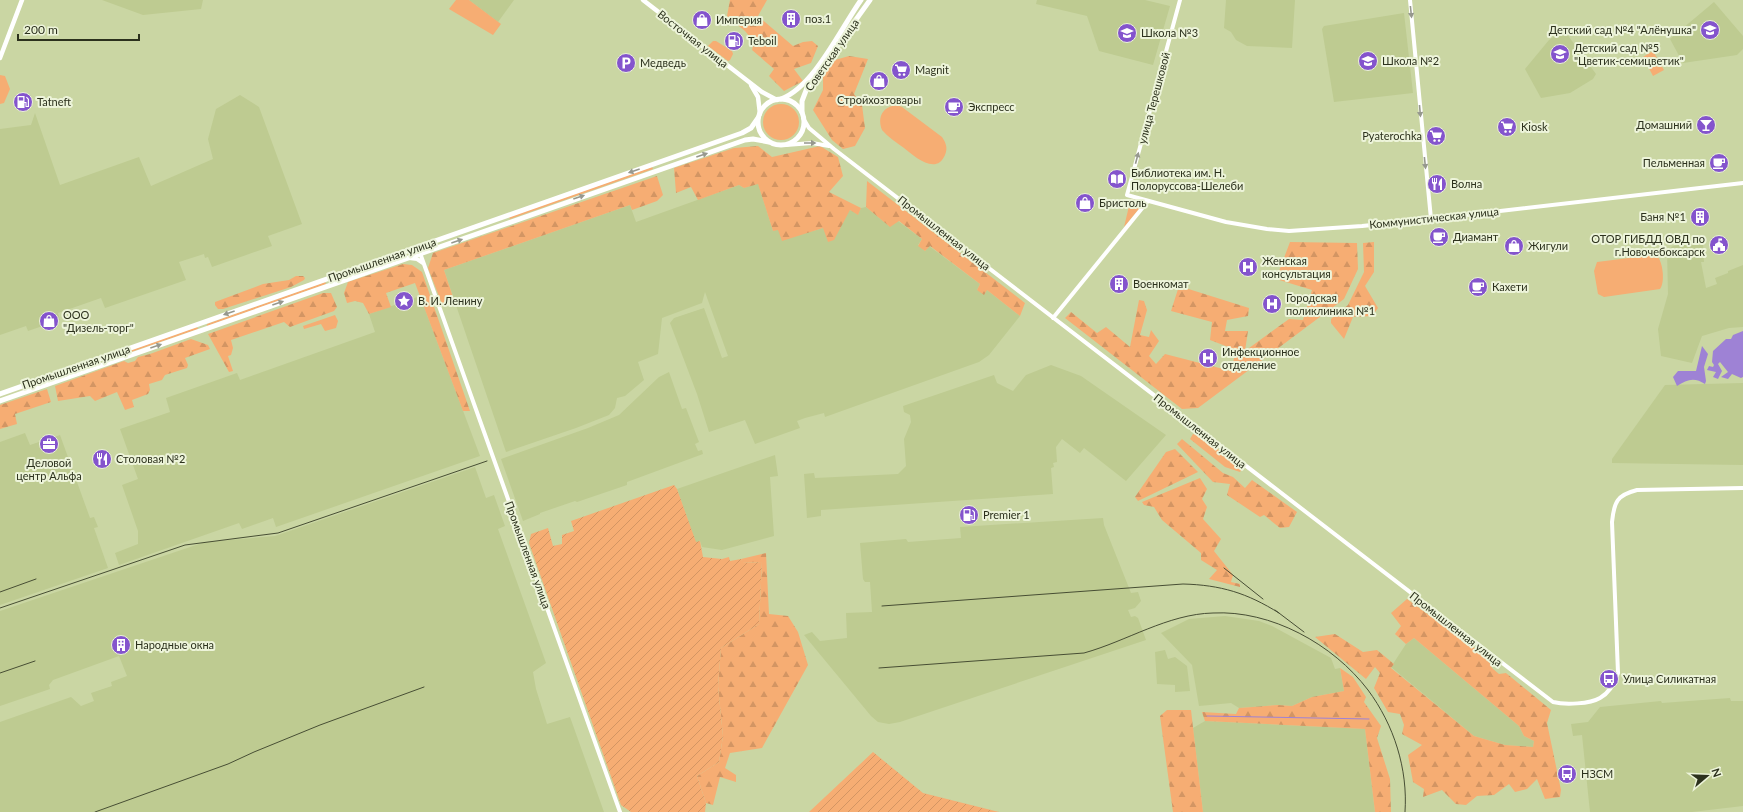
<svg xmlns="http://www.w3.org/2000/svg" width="1743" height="812" font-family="Lato,sans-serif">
<defs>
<pattern id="forest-firs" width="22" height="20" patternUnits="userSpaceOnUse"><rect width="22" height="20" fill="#f6ad73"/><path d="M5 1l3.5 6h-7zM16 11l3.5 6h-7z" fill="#d39563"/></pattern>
<pattern id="garden-furrows" width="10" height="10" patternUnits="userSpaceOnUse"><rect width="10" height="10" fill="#f6ad73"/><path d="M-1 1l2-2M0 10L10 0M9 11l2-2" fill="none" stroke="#d39563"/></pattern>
</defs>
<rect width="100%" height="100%" fill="#cad6a3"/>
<!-- built -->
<g fill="#becb91">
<path d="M 102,0 L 203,0 L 201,9 L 143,15 Z"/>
<path d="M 469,0 L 514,0 L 498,22 Z"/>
<path d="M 1037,0 L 1145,0 L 1170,6 L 1153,65 L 1099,51 L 1087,16 L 1036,4 Z"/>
<path d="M 1226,0 L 1295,0 L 1292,48 L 1247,46 L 1236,40 L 1231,32 L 1224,28 Z"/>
<path d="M 1714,2 L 1743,36 L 1743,49 L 1737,55 L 1683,63 L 1670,39 Z"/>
<path d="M 1404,13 L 1413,93 L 1334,102 L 1322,29 L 1324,26 Z"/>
<path d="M 1564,30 L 1596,74 L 1593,79 L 1570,93 L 1541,98 L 1525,69 L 1549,40 Z"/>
<path d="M 240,95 L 259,107 L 302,224 L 268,236 L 272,246 L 212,267 L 208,257 L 205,258 L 204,254 L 179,262 L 186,280 L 105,308 L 101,298 L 58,313 L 60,320 L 28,331 L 26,326 L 0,335 L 0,129 L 31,125 L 35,113 L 60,185 L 139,157 L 151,186 L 213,159 L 208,139 L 216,109 Z"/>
<path d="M 758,183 L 773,231 L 778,229 L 808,232 L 813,231 L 823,228 L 850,210 L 858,214 L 861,208 L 866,207 L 889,226 L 898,221 L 922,239 L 918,245 L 925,251 L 929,246 L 980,284 L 977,290 L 987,290 L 1020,316 L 989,355 L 979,362 L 825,417 L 824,413 L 805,418 L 797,421 L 800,428 L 755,444 L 745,420 L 709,432 L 697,394 L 670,323 L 674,318 L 704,308 L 722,358 L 728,356 L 705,292 L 702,303 L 662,318 L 658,354 L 638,362 L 644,380 L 625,396 L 617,398 L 615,408 L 609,415 L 576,428 L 506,452 L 444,270 L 630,205 L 636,222 L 739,185 L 744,188 Z"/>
<path d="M 1685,244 L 1703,244 L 1704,262 L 1701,262 L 1706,288 L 1717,284 L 1715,278 L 1728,273 L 1728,271 L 1743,265 L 1743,327 L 1729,328 L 1702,336 L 1692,363 L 1661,356 L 1658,329 L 1668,294 L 1667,251 L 1673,246 Z"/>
<path d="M 420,296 L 480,456 L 276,527 L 273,518 L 242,529 L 239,523 L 119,565 L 115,553 L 138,544 L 138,531 L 122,485 L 138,479 L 120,429 L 170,412 L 166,398 L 237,373 L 240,380 L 375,332 L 369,314 Z"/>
<path d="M 1051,365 L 1081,376 L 1166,435 L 1126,481 L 1084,448 L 1080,453 L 1062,439 L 1056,447 L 1057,462 L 1053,463 L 1054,467 L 1051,468 L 1053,494 L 821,510 L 821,516 L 807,518 L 804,474 L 814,473 L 815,478 L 898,474 L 906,466 L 904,439 L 911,422 L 910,415 L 904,412 L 903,406 L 994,375 L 997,383 L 1013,391 L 1026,375 Z"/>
<path d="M 669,372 L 682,409 L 686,408 L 699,442 L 695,444 L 698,451 L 702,450 L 703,454 L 627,482 L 627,485 L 577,502 L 575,501 L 540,513 L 540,514 L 523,521 L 501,459 L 588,428 L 619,415 L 659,377 Z"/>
<path d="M 1743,383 L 1743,465 L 1612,463 L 1612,459 L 1665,385 Z"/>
<path d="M 25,433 L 30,445 L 60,435 L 90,518 L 94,517 L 98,527 L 94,528 L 108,568 L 0,605 L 0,442 Z"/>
<path d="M 775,455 L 778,476 L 770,477 L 774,536 L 722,550 L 702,547 L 700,541 L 696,543 L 677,489 Z"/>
<path d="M 475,467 L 486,498 L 494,495 L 505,526 L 498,529 L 546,663 L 533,672 L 536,689 L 547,724 L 570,717 L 604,812 L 0,812 L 0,722 L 71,697 L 81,706 L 94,701 L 91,693 L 112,686 L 111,682 L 127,676 L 119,656 L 53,680 L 49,685 L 50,689 L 0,706 L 0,611 L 205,542 L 275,536 Z"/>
<path d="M 1103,518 L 1104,525 L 1131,593 L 1138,592 L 1141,601 L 1135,608 L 1128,610 L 1131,617 L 1135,616 L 1138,618 L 1146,640 L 900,722 L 889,724 L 878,722 L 871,716 L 804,635 L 812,632 L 820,641 L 847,638 L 846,613 L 872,612 L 870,582 L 865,582 L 863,579 L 860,543 L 906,539 L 908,542 L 961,538 L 960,527 Z"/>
<path d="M 1225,616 L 1259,621 L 1272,626 L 1331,658 L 1335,669 L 1340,668 L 1344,691 L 1312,697 L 1292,706 L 1278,705 L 1239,708 L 1231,703 L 1199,706 L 1192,665 L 1161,633 L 1189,619 Z"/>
<path d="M 1414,638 L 1519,726 L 1524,736 L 1534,741 L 1533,747 L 1505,745 L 1474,736 L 1391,667 L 1406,644 Z"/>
<path d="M 1165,650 L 1168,659 L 1175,657 L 1187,666 L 1190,691 L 1175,692 L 1175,685 L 1157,684 L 1155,652 Z"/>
<path d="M 1730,698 L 1731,701 L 1743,701 L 1743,806 L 1692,812 L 1590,812 L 1582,735 L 1573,736 L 1571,724 L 1588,722 L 1600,707 L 1661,701 L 1662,703 Z"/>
<path d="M 1205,721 L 1365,729 L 1375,812 L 1203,812 L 1193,728 Z"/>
</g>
<!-- green -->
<g fill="#f6ad73">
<path d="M 456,0 L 469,0 L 501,24 L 493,35 L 449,9 Z"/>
<path d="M 713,41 L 716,41 L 732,51 L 733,54 L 730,60 L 728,61 L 708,46 Z"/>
<path d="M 1653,51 L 1664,70 L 1653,76 L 1643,57 Z"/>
<path d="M 0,75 L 5,76 L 10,89 L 4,103 L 0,104 Z"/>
<circle cx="781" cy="122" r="18"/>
<path d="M 897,105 L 902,107 L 942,137 C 946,143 948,148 945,155 C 936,176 914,156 904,148 C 896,142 888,137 882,130 C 877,116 883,107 897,105 Z"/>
<path d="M 652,167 L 653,169 L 510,219 L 509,217 Z"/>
<path d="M 1131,199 L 1144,203 L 1124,227 L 1130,202 Z"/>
<path d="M 1653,255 L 1658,257 C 1663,264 1665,282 1660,289 L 1604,297 L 1598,294 L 1594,271 L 1597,262 Z"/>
<path d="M 325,282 L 326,284 L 207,326 L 207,324 Z"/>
<path d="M 335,315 L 338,321 L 336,328 L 325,331 L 321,324 L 304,329 L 303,326 Z"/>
<path d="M 197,327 L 198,329 L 108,360 L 108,358 Z"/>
</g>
<!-- forest -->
<g fill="url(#forest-firs)">
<path d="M 730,0 L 767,0 L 758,16 L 793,46 L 803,42 L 812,41 L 818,46 L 811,63 L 794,69 L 803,81 L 784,91 L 769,76 L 774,69 L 752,50 L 754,42 L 745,31 L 727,16 Z"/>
<path d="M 849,56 L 868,59 L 854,94 L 862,105 L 865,128 L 855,146 L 843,149 L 832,140 L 813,110 L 823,90 L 823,75 L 835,60 Z"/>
<path d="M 758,146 L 772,157 L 820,146 L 838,157 L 843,176 L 829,192 L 861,208 L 858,215 L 850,210 L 834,240 L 828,242 L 823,228 L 782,241 L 778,230 L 773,231 L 758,184 L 744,188 L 739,185 L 698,200 L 691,187 L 676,193 L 674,168 L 734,148 Z"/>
<path d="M 657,176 L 663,195 L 657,201 L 632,210 L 630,205 L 444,270 L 454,300 L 442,304 L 428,268 L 433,253 Z"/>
<path d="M 867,181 L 1025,303 L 1020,316 L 987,290 L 984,295 L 977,290 L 980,284 L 930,246 L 925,251 L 918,246 L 922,239 L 899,221 L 890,227 L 866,207 Z"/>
<path d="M 1290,242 L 1357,243 L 1358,269 L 1344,299 L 1198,408 L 1182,409 L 1065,318 L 1071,312 L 1097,333 L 1106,327 L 1130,347 L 1139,300 L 1144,301 L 1147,310 L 1140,335 L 1149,337 L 1151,330 L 1159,341 L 1149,356 L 1156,364 L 1165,354 L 1231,371 L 1236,350 L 1210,340 L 1212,322 L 1171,311 L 1179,286 L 1249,308 L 1248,316 L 1227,320 L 1225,331 L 1248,331 L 1245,351 L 1289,319 L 1303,320 L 1312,290 L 1276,279 Z"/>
<path d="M 1374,242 L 1374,272 L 1365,286 L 1378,308 L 1372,316 L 1353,317 L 1344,339 L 1331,323 L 1331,319 L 1348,305 L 1364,272 L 1363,243 Z"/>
<path d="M 403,264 L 412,265 L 422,272 L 470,411 L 463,411 L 415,283 L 386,293 L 391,307 L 369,314 L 363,303 L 355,301 L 347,303 L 344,293 L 348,282 Z"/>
<path d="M 296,276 L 303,276 L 305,278 L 304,280 L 291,287 L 223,309 L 218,309 L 215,305 L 215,302 L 263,284 L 289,280 Z"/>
<path d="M 323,293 L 331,293 L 337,307 L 334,311 L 290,327 L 284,322 L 231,340 L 233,348 L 231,355 L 228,356 L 233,371 L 229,372 L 208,334 Z"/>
<path d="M 191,339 L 208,345 L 210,349 L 185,358 L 188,365 L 187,368 L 165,375 L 162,380 L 149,384 L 150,390 L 148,394 L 132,400 L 134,407 L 125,410 L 117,392 L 95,401 L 90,396 L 58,401 L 55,386 L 124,361 L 128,363 L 135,361 L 138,357 L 150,354 Z"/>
<path d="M 47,389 L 51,402 L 15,414 L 17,424 L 0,429 L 0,405 Z"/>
<path d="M 1193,434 L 1200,435 L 1242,469 L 1240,472 L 1225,467 L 1190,439 Z"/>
<path d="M 1182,439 L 1223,473 L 1233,477 L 1245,488 L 1252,480 L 1297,512 L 1289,527 L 1280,528 L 1264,515 L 1260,517 L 1227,495 L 1230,484 L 1213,482 L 1177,444 Z"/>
<path d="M 1175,449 L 1198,472 L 1138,501 L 1135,497 L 1166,452 Z"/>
<path d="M 1200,478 L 1207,489 L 1202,499 L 1207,507 L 1203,519 L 1221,539 L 1214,551 L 1233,575 L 1231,582 L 1240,584 L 1240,587 L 1209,579 L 1217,570 L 1201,560 L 1201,553 L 1162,520 L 1154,507 L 1144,505 L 1142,502 Z"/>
<path d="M 766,553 L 769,614 L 788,616 L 798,632 L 808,665 L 762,748 L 730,753 L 725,768 L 736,775 L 736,782 L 720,777 L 713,805 L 706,803 L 697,776 L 719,762 L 723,736 L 718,686 L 721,648 L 759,624 L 762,562 L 742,563 L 741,559 Z"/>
<path d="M 1407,599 L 1488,658 L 1492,668 L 1499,674 L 1506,673 L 1551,710 L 1547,723 L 1561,790 L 1560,797 L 1545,799 L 1537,779 L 1527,789 L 1515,792 L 1509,784 L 1494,795 L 1477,796 L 1466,805 L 1456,804 L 1442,790 L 1423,797 L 1424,789 L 1413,782 L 1408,755 L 1422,745 L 1402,734 L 1404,725 L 1400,714 L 1388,712 L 1374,688 L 1380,673 L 1375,667 L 1366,679 L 1315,637 L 1335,634 L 1363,652 L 1377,650 L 1394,664 L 1391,668 L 1474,736 L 1505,745 L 1533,747 L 1534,741 L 1524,736 L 1519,726 L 1414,638 L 1406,644 L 1395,634 L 1401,626 L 1391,613 Z"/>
<path d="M 1340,668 L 1353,677 L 1366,697 L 1364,702 L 1381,726 L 1377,738 L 1390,779 L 1391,812 L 1375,812 L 1365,729 L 1205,721 L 1202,712 L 1236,714 L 1239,708 L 1278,705 L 1292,706 L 1312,697 L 1344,691 Z"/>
<path d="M 1167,710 L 1191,710 L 1203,812 L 1173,812 L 1160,716 Z"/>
</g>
<!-- garden -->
<g fill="url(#garden-furrows)">
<path d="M 674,485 L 677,489 L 696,542 L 700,541 L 703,557 L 722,559 L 729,557 L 730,561 L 741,559 L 743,563 L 762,562 L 759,624 L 721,648 L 718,686 L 723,736 L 719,762 L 697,776 L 706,803 L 705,812 L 631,812 L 621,805 L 529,543 L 531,534 L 548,528 L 553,546 L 562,544 L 562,535 L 574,531 L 571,521 Z"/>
<path d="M 873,752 L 923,793 L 999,812 L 809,812 Z"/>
</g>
<!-- water -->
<g fill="#9e82d5">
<path d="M 1743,331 L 1743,377 L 1741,378 L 1732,374 L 1728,379 L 1721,377 L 1728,372 L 1720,362 L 1718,364 L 1722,371 L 1718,379 L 1713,377 L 1716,372 L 1707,370 L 1709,366 L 1713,367 L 1714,365 L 1712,362 L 1713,351 L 1726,339 L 1731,339 L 1733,335 Z"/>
<path d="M 1702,346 L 1708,354 L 1704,367 L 1706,381 L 1705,384 C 1695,377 1687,379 1677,386 L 1673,377 L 1678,371 L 1696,371 Z"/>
</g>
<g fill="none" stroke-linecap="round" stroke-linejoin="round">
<!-- stream -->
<path stroke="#9e82d5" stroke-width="1" d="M 1207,716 L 1369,719"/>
<!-- tertiary -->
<g stroke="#fff" stroke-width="4">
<path d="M 1180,0 L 1127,195 L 1226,222 L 1267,229 L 1289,231 L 1362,226 L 1431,219 L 1743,183"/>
<path d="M 1410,0 L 1431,219"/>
<path d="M 803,118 L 809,128 L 834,149 L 1553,702 C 1565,705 1590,704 1600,698 C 1609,693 1615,682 1618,673 L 1612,522 C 1614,502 1617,495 1637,490 L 1743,488"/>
<path d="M 786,145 L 812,143 L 829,146"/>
<path d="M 420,253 L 620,812"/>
<path d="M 409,258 L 417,259 L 423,263"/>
<path d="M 1053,318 L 1148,201"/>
</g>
<!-- secondary -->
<g stroke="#fff" stroke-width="4.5">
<path d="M 643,0 L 762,92 L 777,100"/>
<path d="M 0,58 L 22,0"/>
<path d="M 751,85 L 758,97 L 760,114"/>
</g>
<!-- primary -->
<g stroke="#fff" stroke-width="5">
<path d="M 781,99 C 814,87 841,28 861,0"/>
<circle cx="781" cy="122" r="23"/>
<path d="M 802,112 L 802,101 L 807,88 L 870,0"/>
<path d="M 0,394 L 742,133 L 751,128 L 758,118"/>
<path d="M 0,401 L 745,140 L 753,139 L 769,142"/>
</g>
<!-- rail -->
<g stroke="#474e34" stroke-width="1">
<path d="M 1224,568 L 1263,599"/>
<path d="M 0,592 L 36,579"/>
<path d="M 882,606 L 1183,584 C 1221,585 1247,593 1279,613"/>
<path d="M 0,608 L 185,545 L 278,533 L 487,461"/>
<path d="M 1275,610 L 1304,632"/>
<path d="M 879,668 L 1084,653 C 1127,641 1168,614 1213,613 C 1271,610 1333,644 1368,690 C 1394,725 1408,769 1405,812"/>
<path d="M 0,673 L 35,661"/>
<path d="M 95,812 L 228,764 L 254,752 L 320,725 L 424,687"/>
</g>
</g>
<!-- one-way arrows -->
<defs><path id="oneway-solid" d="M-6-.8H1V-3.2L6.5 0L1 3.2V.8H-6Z"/></defs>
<g fill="#96988e">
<use href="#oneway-solid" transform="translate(1411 12) rotate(84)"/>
<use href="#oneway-solid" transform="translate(1420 111) rotate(85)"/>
<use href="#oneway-solid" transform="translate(810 143)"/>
<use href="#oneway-solid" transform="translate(702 155) rotate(-19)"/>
<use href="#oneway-solid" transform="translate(1137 158) rotate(-75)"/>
<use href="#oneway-solid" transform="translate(1425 163) rotate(84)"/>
<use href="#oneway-solid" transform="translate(634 171) rotate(161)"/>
<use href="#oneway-solid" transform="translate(579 197) rotate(-19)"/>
<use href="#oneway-solid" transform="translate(457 241) rotate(-19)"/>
<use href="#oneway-solid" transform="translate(278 303) rotate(-19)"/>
<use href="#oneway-solid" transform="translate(229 313) rotate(161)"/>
<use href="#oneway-solid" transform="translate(156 346) rotate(-19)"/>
</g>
<!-- icons -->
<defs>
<g id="building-disc" transform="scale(1)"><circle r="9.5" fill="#8454cd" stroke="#edf4da"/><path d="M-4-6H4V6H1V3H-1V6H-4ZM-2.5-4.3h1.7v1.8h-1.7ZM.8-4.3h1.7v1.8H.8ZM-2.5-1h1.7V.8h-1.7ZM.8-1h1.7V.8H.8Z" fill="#fff"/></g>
<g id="shop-disc" transform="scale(1)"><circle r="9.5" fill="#8454cd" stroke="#edf4da"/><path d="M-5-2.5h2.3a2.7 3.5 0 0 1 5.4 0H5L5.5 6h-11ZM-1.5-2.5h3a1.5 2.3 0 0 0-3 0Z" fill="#fff"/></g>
<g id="school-disc" transform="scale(1)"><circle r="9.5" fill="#8454cd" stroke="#edf4da"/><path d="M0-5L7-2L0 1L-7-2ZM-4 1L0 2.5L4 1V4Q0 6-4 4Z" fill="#fff"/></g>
<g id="fuel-disc" transform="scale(1)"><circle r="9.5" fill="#8454cd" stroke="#edf4da"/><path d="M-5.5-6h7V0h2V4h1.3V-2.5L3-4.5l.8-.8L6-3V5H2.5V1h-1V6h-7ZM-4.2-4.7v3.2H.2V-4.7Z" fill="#fff"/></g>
<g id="parking-disc" transform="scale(1)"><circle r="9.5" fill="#8454cd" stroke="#edf4da"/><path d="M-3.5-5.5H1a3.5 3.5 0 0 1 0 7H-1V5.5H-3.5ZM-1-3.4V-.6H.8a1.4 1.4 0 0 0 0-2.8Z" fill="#fff"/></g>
<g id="supermarket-disc" transform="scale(1)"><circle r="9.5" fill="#8454cd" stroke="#edf4da"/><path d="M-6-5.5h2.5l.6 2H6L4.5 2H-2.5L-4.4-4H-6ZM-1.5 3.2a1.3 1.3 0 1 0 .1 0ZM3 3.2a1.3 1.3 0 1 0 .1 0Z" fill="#fff"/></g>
<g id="cafe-disc" transform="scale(1)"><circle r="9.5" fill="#8454cd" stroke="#edf4da"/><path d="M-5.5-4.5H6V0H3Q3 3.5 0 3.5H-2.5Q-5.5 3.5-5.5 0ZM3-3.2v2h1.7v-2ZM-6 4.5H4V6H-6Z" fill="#fff"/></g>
<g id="bar-disc" transform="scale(1)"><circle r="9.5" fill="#8454cd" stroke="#edf4da"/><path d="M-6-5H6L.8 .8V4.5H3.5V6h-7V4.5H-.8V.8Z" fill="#fff"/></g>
<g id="library-disc" transform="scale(1)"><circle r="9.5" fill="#8454cd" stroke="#edf4da"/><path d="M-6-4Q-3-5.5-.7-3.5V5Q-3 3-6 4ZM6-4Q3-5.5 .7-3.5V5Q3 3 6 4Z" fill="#fff"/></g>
<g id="restaurant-disc" transform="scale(1)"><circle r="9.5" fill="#8454cd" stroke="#edf4da"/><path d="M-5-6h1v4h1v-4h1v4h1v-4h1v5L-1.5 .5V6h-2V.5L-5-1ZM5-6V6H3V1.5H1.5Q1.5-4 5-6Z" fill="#fff"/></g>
<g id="civic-disc" transform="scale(1)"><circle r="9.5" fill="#8454cd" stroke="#edf4da"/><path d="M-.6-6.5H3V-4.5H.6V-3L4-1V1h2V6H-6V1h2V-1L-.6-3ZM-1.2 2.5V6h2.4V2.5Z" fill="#fff"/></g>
<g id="hospital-disc" transform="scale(1)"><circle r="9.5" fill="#8454cd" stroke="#edf4da"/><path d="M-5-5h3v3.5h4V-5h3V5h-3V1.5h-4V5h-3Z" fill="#fff"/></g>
<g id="sight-disc" transform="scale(1)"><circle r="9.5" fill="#8454cd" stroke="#edf4da"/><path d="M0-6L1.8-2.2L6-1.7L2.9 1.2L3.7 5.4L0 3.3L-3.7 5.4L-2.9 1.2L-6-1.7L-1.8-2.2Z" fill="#fff"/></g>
<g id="office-disc" transform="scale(1)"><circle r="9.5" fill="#8454cd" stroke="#edf4da"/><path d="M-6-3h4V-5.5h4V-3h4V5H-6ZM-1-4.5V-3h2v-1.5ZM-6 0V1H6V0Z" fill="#fff"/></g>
<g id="bus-disc" transform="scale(1)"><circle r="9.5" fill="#8454cd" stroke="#edf4da"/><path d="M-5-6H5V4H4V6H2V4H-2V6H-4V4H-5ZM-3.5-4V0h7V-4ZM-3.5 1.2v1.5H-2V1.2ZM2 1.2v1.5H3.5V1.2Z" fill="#fff"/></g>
</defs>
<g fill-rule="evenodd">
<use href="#building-disc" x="791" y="19"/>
<use href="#shop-disc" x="702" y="20"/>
<use href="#school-disc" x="1710" y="30"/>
<use href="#school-disc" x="1127" y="33"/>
<use href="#fuel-disc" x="734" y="41"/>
<use href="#school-disc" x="1560" y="54"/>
<use href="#school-disc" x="1368" y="61"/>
<use href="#parking-disc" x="626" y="63"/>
<use href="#supermarket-disc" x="901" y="70"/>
<use href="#shop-disc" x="879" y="81"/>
<use href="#fuel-disc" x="23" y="102"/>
<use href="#cafe-disc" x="954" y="107"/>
<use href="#bar-disc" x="1706" y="125"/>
<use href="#supermarket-disc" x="1507" y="127"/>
<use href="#supermarket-disc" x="1436" y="136"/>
<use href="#cafe-disc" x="1719" y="163"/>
<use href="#library-disc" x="1117" y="179"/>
<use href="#restaurant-disc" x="1437" y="184"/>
<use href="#shop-disc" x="1085" y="203"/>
<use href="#building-disc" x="1700" y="217"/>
<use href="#cafe-disc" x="1439" y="237"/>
<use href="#civic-disc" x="1719" y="245"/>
<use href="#shop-disc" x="1514" y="246"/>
<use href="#hospital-disc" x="1248" y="267"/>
<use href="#building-disc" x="1119" y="284"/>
<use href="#cafe-disc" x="1478" y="287"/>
<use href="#sight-disc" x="404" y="301"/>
<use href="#hospital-disc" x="1272" y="304"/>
<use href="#shop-disc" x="49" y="321"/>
<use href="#hospital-disc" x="1208" y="358"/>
<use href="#office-disc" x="49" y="444"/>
<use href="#restaurant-disc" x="102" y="459"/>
<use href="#fuel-disc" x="969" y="515"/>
<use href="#building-disc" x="121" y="645"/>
<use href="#bus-disc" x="1609" y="679"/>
<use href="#bus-disc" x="1567" y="774"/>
</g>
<g text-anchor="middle" stroke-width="4" stroke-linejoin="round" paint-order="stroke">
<!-- poi labels -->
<g font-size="11" fill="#2c311d" stroke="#edf4da" text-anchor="start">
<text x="805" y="23">поз.1</text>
<text x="716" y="24">Империя</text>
<text x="1696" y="34" text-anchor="end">Детский сад №4 "Алёнушка"</text>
<text x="1141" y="37">Школа №3</text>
<text x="748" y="45">Teboil</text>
<text x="1574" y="52">Детский сад №5<tspan x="1574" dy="13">"Цветик-семицветик"</tspan></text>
<text x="1382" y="65">Школа №2</text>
<text x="640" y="67">Медведь</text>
<text x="915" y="74">Magnit</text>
<text x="879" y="104" text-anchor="middle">Стройхозтовары</text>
<text x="37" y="106">Tatneft</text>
<text x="968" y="111">Экспресс</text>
<text x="1692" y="129" text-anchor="end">Домашний</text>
<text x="1521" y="131">Kiosk</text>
<text x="1422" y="140" text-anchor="end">Pyaterochka</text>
<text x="1705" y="167" text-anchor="end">Пельменная</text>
<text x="1131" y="177">Библиотека им. Н.<tspan x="1131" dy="13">Полоруссова-Шелеби</tspan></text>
<text x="1451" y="188">Волна</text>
<text x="1099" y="207">Бристоль</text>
<text x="1686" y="221" text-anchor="end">Баня №1</text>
<text x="1453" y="241">Диамант</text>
<text x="1705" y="243" text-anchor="end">ОТОР ГИБДД ОВД по<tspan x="1705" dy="13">г.Новочебоксарск</tspan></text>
<text x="1528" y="250">Жигули</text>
<text x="1262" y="265">Женская<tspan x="1262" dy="13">консультация</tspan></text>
<text x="1133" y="288">Военкомат</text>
<text x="1492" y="291">Кахети</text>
<text x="1286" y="302">Городская<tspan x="1286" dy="13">поликлиника №1</tspan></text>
<text x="418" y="305">В. И. Ленину</text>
<text x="63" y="319">ООО<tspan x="63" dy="13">"Дизель-торг"</tspan></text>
<text x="1222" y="356">Инфекционное<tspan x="1222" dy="13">отделение</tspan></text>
<text x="116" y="463">Столовая №2</text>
<text x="49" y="467" text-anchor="middle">Деловой<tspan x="49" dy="13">центр Альфа</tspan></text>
<text x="983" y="519">Premier 1</text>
<text x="135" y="649">Народные окна</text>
<text x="1623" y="683">Улица Силикатная</text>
<text x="1581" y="778">НЗСМ</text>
</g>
<!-- street labels -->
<g font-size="11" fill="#2c311d" stroke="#edf4da">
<text transform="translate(693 39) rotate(38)" y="4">Восточная улица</text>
<text transform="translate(832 55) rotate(-55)" y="4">Советская улица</text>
<text transform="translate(1154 98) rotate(-75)" y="4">улица Терешковой</text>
<text transform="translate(1434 218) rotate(-6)" y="4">Коммунистическая улица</text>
<text transform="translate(944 233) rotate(38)" y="4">Промышленная улица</text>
<text transform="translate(382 260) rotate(-19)" y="4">Промышленная улица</text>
<text transform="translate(76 367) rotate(-19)" y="4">Промышленная улица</text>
<text transform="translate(1200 431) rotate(38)" y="4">Промышленная улица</text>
<text transform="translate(528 555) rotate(70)" y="4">Промышленная улица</text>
<text transform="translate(1456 629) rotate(38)" y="4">Промышленная улица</text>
</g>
</g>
<!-- north arrow -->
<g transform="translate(1707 776) rotate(71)" stroke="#edf4da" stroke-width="3" paint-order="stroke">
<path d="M0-3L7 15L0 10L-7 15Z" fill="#2c311d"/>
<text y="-6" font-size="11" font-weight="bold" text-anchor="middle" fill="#2c311d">N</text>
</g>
<!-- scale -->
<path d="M18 34v6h121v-6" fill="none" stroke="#2c311d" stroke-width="2"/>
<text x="24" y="34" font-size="12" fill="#2c311d" stroke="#edf4da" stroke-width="3" paint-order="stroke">200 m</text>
</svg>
